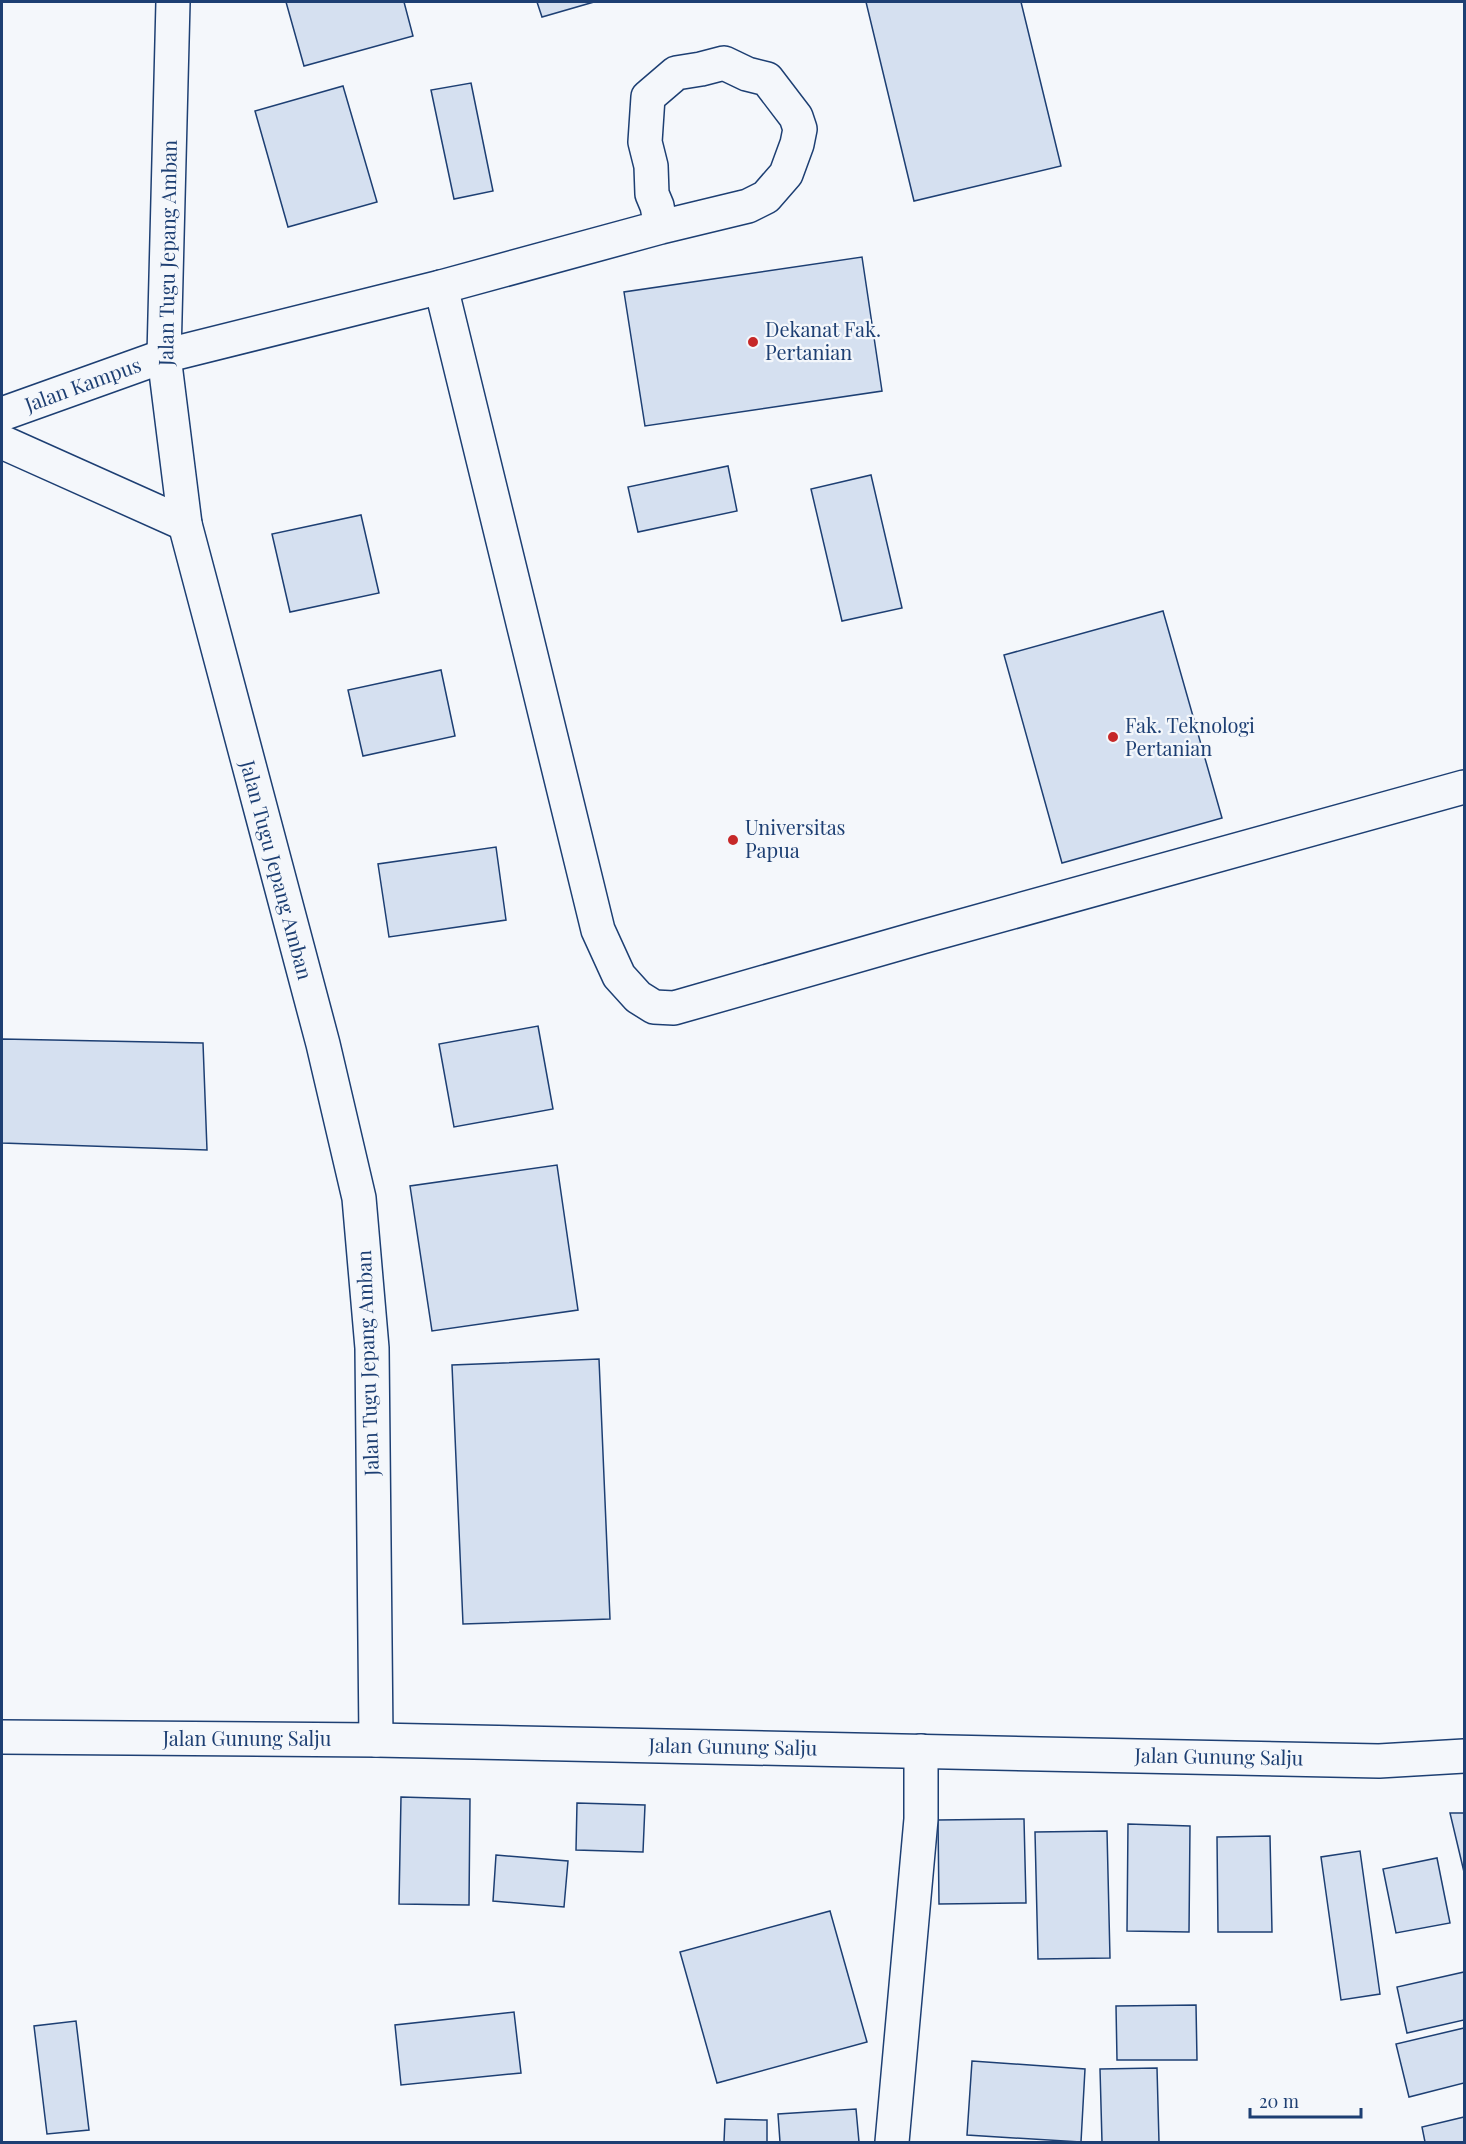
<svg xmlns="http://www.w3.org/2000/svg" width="1466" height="2144" font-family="'Playfair Display',serif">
<rect width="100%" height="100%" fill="#f4f7fb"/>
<!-- building -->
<g fill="#d5e0f0" stroke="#1d3f73" stroke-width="1.5">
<path d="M 286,2 L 404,2 L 413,36 L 304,66 Z"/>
<path d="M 537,2 L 594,2 L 542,17 Z"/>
<path d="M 866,2 L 1021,2 L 1061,166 L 914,201 Z"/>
<path d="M 471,83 L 493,191 L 454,199 L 431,90 Z"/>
<path d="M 343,86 L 377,202 L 288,227 L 255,111 Z"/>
<path d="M 862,257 L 882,391 L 645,426 L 624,292 Z"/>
<path d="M 728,466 L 737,511 L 638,532 L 628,487 Z"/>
<path d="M 871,475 L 902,608 L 842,621 L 811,489 Z"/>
<path d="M 361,515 L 379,593 L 290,612 L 272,534 Z"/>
<path d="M 1163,611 L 1222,818 L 1062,863 L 1004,655 Z"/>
<path d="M 441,670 L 455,736 L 363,756 L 348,690 Z"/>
<path d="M 496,847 L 506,920 L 389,937 L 378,864 Z"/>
<path d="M 538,1026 L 553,1109 L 454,1127 L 439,1044 Z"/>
<path d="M 2,1039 L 203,1043 L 207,1150 L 2,1143 Z"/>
<path d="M 557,1165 L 578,1310 L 432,1331 L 410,1186 Z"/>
<path d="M 599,1359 L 610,1619 L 463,1624 L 452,1365 Z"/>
<path d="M 401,1797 L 470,1799 L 469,1905 L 399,1904 Z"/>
<path d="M 577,1803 L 645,1805 L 643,1852 L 576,1850 Z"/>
<path d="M 1450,1813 L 1464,1813 L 1464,1872 Z"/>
<path d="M 1024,1819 L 1026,1903 L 939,1904 L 938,1820 Z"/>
<path d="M 1128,1824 L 1190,1826 L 1189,1932 L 1127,1931 Z"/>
<path d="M 1107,1831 L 1110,1958 L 1038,1959 L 1035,1832 Z"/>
<path d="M 1270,1836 L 1272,1932 L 1218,1932 L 1217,1837 Z"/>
<path d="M 1360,1851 L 1380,1994 L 1341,2000 L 1321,1857 Z"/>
<path d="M 496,1855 L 568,1861 L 564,1907 L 493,1901 Z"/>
<path d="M 1437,1858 L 1450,1923 L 1396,1933 L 1383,1869 Z"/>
<path d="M 830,1911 L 867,2042 L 717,2083 L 680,1952 Z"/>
<path d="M 1464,1972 L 1464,2020 L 1407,2033 L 1397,1987 Z"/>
<path d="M 1196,2005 L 1197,2060 L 1117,2060 L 1116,2006 Z"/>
<path d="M 514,2012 L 521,2073 L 401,2085 L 395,2025 Z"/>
<path d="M 76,2021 L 89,2130 L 47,2134 L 34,2026 Z"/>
<path d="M 1464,2028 L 1464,2083 L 1409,2097 L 1396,2044 Z"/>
<path d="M 972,2061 L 1085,2069 L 1081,2142 L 967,2135 Z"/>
<path d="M 1157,2068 L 1159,2142 L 1102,2142 L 1100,2069 Z"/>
<path d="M 856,2109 L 859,2142 L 780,2142 L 778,2114 Z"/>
<path d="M 1464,2117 L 1464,2142 L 1425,2142 L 1422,2127 Z"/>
<path d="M 725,2119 L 767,2120 L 767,2142 L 724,2142 Z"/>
</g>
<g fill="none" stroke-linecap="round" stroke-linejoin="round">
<!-- street casing -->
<g stroke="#1d3f73" stroke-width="36">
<g id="street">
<path d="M 173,2 L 164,356 L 185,524 L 323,1044 L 359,1198 L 372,1348 L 376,1740"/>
<path d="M 441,287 L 598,930 L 619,976 L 638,997 L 654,1007 L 674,1008 L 922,937 L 1464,787"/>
<path d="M 2,414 L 164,356 L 441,287 L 661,227 L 748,206 L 766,197 L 786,174 L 797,144 L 800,129 L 796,117 L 767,79 L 747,74 L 724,63 L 701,69 L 676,73 L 648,97 L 645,142 L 651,166 L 652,194 L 657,206 L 661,227"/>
<path d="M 2,442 L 185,524"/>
<path d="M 892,2142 L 921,1819 L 921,1751"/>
</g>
</g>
<!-- primary casing -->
<g stroke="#1d3f73" stroke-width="36">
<path id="primary" d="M 2,1737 L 376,1740 L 1379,1761 L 1464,1756"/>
</g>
<!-- street -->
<use href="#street" stroke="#f4f7fb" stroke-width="33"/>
<!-- primary -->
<use href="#primary" stroke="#f4f7fb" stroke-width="33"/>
</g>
<!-- markers -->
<g fill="#c62828" stroke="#f4f7fb" stroke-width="2">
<circle cx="753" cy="342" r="6"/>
<circle cx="1113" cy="737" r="6"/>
<circle cx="733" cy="840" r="6"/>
</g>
<g text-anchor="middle" stroke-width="4.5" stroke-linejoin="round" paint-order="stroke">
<!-- street labels -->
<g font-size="20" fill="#1d3f73" stroke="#f4f7fb">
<text transform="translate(168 253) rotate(-89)" y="7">Jalan Tugu Jepang Amban</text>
<text transform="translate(83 385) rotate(-20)" y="7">Jalan Kampus</text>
<text transform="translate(276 870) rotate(75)" y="7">Jalan Tugu Jepang Amban</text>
<text transform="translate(368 1363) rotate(-92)" y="7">Jalan Tugu Jepang Amban</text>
<text x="247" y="1746">Jalan Gunung Salju</text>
<text transform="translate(733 1747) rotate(1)" y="7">Jalan Gunung Salju</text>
<text transform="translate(1219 1757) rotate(1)" y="7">Jalan Gunung Salju</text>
</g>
<!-- poi labels -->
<g font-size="20" fill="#1d3f73" stroke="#f4f7fb" text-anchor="start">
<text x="765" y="337">Dekanat Fak.<tspan x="765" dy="23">Pertanian</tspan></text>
<text x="1125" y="733">Fak. Teknologi<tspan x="1125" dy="23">Pertanian</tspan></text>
<text x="745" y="835">Universitas<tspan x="745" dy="23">Papua</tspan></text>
</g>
</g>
<!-- border -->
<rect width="1466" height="2144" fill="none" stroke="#1d3f73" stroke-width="6"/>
<!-- scale -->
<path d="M1250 2108v9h111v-9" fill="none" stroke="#1d3f73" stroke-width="3"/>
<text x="1259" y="2108" font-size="18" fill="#1d3f73" stroke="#f4f7fb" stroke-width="4.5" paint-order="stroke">20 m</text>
</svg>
